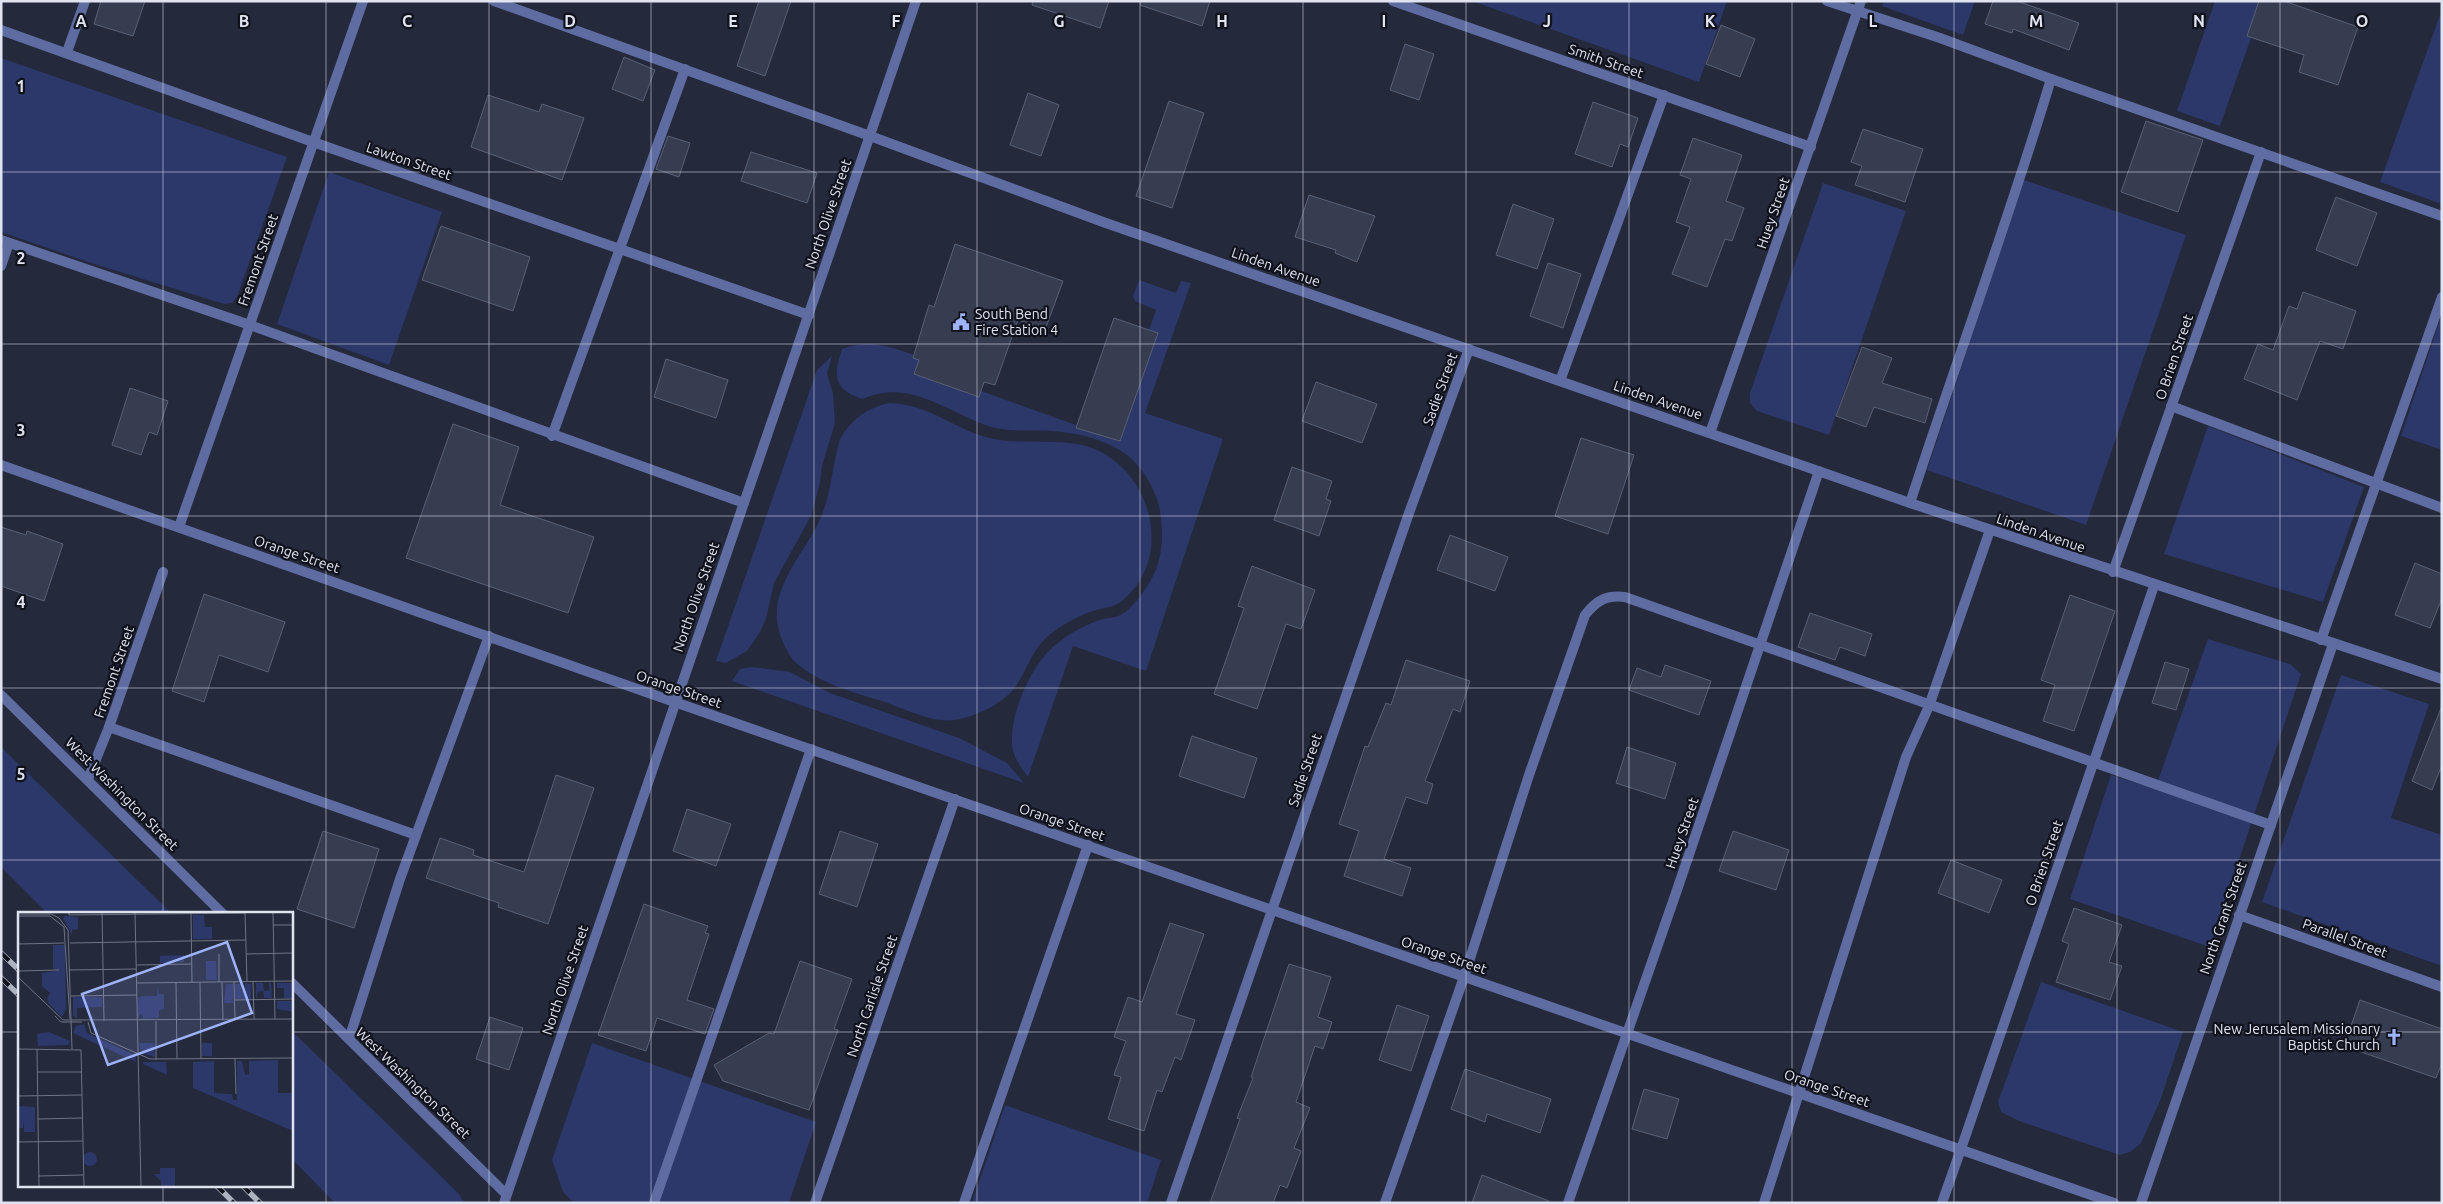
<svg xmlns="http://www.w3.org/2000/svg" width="2443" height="1204" font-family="Ubuntu,sans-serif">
<rect width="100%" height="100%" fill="#24293c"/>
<!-- green -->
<g fill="#2c376a">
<path d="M 1472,1 L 1727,1 L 1699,82 Z"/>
<path d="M 1884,1 L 1975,1 L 1963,35 L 1882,6 Z"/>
<path d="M 2215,1 L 2264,1 L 2220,126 L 2177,111 Z"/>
<path d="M 2440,15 L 2442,15 L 2442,204 L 2380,182 Z"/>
<path d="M 1,58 L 287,157 L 237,297 L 232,303 L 224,304 L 91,263 L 1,232 Z"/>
<path d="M 329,172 L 442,212 L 389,365 L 277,324 Z"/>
<path d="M 2024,180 L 2186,235 L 2086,525 L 1927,470 Z"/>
<path d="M 1823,183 L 1906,211 L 1829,435 L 1757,411 L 1750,403 L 1750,393 Z"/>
<path d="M 1139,280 L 1176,293 L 1181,281 L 1191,283 L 1145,413 L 1223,439 L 1146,671 L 1073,646 L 1028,777 C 1022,769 1016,761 1013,751 C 1006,720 1031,665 1054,646 C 1067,635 1084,625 1100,620 C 1106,618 1113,618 1118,616 C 1126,613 1133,605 1138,599 C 1161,571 1165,546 1160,511 C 1156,487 1138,459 1116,448 C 1099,439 1081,434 1062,432 C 1034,428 1008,435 980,423 C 943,408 905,379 863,399 C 833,390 833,375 842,349 C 869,339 888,346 914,355 L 913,358 L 919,360 L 914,374 L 978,397 L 981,391 L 1120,441 L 1157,333 L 1149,330 L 1156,310 L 1135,301 L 1133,296 Z"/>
<path d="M 2442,314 L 2442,450 L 2401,436 Z"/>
<path d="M 832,356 L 827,374 L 833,393 L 835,423 L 822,466 L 820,483 L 811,516 L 774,583 L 766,619 L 760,632 L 747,651 L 726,663 L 716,661 L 817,370 Z"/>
<path d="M 889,403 C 933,404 960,435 1000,440 C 1029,444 1064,438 1092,448 C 1151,470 1175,556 1123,600 C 1114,608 1101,608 1090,612 C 1076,617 1056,628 1046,638 C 1030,653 1026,674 1013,690 C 1002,703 980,714 964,718 C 955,721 943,721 933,719 C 917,715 901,708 885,702 C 856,693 824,685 800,666 C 788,658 779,636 777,621 C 773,579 812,546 824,509 C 832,486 833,462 840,439 C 851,419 867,408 889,403 Z"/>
<path d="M 2208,426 L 2364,487 L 2323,602 L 2164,554 Z"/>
<path d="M 2208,639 L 2290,664 L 2301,674 L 2210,947 L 2070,899 L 2111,775 L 2155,789 Z"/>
<path d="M 752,667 L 790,672 L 830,693 L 959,738 L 1007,763 L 1024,783 L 732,681 L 740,669 Z"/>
<path d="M 2341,675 L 2429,704 L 2391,818 L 2442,835 L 2442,966 L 2262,902 Z"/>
<path d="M 1,748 L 1,747 L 171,913 L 47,913 L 1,867 Z"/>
<path d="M 2041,982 L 2183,1032 L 2160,1101 L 2141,1143 L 2130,1152 L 2120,1155 L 2019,1121 L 2001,1112 L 1998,1102 Z"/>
<path d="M 291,1030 L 459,1194 L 464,1203 L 335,1203 L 291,1158 Z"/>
<path d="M 592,1043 L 816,1122 L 789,1203 L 574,1203 L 563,1192 L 552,1160 Z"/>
<path d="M 1005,1105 L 1161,1160 L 1147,1203 L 972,1203 Z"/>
</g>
<!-- building -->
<g fill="#373d51" stroke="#596076">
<path d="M 101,1 L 145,1 L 133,36 L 94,24 Z"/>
<path d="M 759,1 L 791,1 L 765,76 L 737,66 Z"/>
<path d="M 1033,1 L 1109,1 L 1100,28 L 1032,5 Z"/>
<path d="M 1141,1 L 1210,1 L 1202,26 L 1140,5 Z"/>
<path d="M 1993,1 L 2017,1 L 2079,23 L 2069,50 L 2013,29 L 2012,33 L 1985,24 Z"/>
<path d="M 2259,1 L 2284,1 L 2358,27 L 2338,85 L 2299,72 L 2304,55 L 2247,36 Z"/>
<path d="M 1721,25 L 1755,39 L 1740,77 L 1706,64 Z"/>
<path d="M 1405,44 L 1434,54 L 1419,100 L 1390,90 Z"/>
<path d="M 624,57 L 655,70 L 643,101 L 612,89 Z"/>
<path d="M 1028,93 L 1059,105 L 1041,156 L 1010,145 Z"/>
<path d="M 488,95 L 539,112 L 542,104 L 584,118 L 562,180 L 471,147 Z"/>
<path d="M 1169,101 L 1204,113 L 1172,208 L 1136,196 Z"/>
<path d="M 1593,102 L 1638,118 L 1628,147 L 1620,144 L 1612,167 L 1575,154 Z"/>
<path d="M 2146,121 L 2203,140 L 2178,212 L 2121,192 Z"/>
<path d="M 1863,129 L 1923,149 L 1905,202 L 1855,185 L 1862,166 L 1851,162 Z"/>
<path d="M 668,136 L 690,143 L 679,177 L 656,169 Z"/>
<path d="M 1693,138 L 1742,155 L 1726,201 L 1744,208 L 1732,241 L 1725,239 L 1707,287 L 1672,274 L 1690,227 L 1676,222 L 1691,179 L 1680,175 Z"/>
<path d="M 751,152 L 817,173 L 807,203 L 741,181 Z"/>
<path d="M 1309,195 L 1375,216 L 1357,262 L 1335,253 L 1336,250 L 1295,237 Z"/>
<path d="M 2336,197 L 2377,213 L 2357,266 L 2316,250 Z"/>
<path d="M 1513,204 L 1554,219 L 1537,269 L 1496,255 Z"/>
<path d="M 441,226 L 530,257 L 513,311 L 422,280 Z"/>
<path d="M 955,244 L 1063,281 L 1045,330 L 1018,320 L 995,385 L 984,382 L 979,397 L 914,374 L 919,360 L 913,358 L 929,305 L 934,307 Z"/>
<path d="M 1548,263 L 1581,274 L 1563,328 L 1530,316 Z"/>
<path d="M 2303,292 L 2356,311 L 2343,349 L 2320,341 L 2297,400 L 2244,379 L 2258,344 L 2273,350 L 2289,306 L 2297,309 Z"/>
<path d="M 1114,318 L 1158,333 L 1120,441 L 1076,428 Z"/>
<path d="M 1862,347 L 1892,358 L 1882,383 L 1932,399 L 1925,423 L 1874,407 L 1866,427 L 1836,416 Z"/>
<path d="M 666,359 L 728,380 L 716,418 L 654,397 Z"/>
<path d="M 1316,382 L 1377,404 L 1362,443 L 1302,421 Z"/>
<path d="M 130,388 L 168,401 L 157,435 L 149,432 L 141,455 L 112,445 Z"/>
<path d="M 453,424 L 519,447 L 500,505 L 594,537 L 568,613 L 406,558 Z"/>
<path d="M 1581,438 L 1634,455 L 1608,534 L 1555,516 Z"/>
<path d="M 1292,467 L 1332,481 L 1326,499 L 1331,501 L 1319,536 L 1274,520 Z"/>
<path d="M 1,527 L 26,535 L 27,531 L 63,544 L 44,601 L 1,586 Z"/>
<path d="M 1450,535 L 1508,557 L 1495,591 L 1437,570 Z"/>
<path d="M 2415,563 L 2442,574 L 2442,598 L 2430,628 L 2395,615 Z"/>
<path d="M 1252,566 L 1315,590 L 1301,629 L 1286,624 L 1257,709 L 1214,694 L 1244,608 L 1238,606 Z"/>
<path d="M 204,594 L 285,622 L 268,672 L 219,655 L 204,702 L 172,691 Z"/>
<path d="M 2070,595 L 2115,611 L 2074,731 L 2043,721 L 2055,685 L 2041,680 Z"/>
<path d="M 1810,613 L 1872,634 L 1865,656 L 1840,647 L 1835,660 L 1798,647 Z"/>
<path d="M 1406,660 L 1470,681 L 1460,712 L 1453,709 L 1425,781 L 1433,784 L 1427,804 L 1406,797 L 1384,859 L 1411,868 L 1402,896 L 1344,876 L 1359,831 L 1339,824 L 1365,746 L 1368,747 L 1386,703 L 1391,705 Z"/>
<path d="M 2165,662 L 2189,669 L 2176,710 L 2152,703 Z"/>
<path d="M 1665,665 L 1711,681 L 1699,715 L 1629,690 L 1637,668 L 1661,677 Z"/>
<path d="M 2441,708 L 2442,765 L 2432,790 L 2412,781 Z"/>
<path d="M 1192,736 L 1257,758 L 1244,798 L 1179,776 Z"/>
<path d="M 1627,747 L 1676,763 L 1665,799 L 1616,783 Z"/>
<path d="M 556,775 L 594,788 L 548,924 L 498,907 L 499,903 L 426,878 L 440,838 L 474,850 L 473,855 L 524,872 Z"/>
<path d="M 687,809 L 731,824 L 716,866 L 673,851 Z"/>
<path d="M 323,831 L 379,849 L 354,928 L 297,909 Z"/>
<path d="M 840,831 L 878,844 L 857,907 L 819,894 Z"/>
<path d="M 1733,831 L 1789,850 L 1776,890 L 1719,871 Z"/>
<path d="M 1951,860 L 2002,880 L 1989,913 L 1938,893 Z"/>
<path d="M 644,904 L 708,926 L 705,933 L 709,934 L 687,1000 L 714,1009 L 705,1034 L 657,1018 L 646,1051 L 598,1035 Z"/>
<path d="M 2074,908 L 2122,925 L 2109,962 L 2122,966 L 2110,1000 L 2056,982 L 2069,944 L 2062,941 Z"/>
<path d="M 1170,923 L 1204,934 L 1176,1014 L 1195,1020 L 1181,1060 L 1175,1057 L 1162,1092 L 1157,1090 L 1144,1131 L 1108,1119 L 1121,1077 L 1114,1075 L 1126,1041 L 1114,1037 L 1128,997 L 1142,1002 Z"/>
<path d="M 800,961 L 852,979 L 834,1029 L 838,1030 L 809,1110 L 723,1081 L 714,1065 L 769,1033 L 774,1034 Z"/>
<path d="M 1289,964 L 1331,977 L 1318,1017 L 1332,1022 L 1323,1049 L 1315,1046 L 1296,1102 L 1310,1108 L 1294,1148 L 1301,1151 L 1287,1188 L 1280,1185 L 1273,1203 L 1210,1203 L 1240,1119 L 1237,1118 L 1253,1078 L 1251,1077 Z"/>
<path d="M 2360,1000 L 2442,1029 L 2442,1063 L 2436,1078 L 2344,1046 Z"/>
<path d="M 1397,1005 L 1429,1016 L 1411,1071 L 1379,1060 Z"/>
<path d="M 490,1017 L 523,1028 L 509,1070 L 476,1059 Z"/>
<path d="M 1465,1069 L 1551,1099 L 1540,1133 L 1487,1114 L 1485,1122 L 1451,1109 Z"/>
<path d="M 1644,1089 L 1679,1099 L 1667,1139 L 1632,1129 Z"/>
<path d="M 1482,1175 L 1549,1201 L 1548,1203 L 1472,1203 Z"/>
</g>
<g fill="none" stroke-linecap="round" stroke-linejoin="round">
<!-- service -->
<g stroke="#5e6ca1" stroke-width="10">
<path d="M 494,1 L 870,136"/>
<path d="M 1827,1 L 1940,38 L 2051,79 L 2442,216"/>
<path d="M 67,52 L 85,1"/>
<path d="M 1,240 L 250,325 L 744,503"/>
<path d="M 1,266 L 9,243"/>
<path d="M 1560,381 L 1664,95"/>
<path d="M 2171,406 L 2442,508"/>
<path d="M 552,436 L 685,69"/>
<path d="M 1910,503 C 1956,362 2008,222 2051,79"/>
<path d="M 2321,640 L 2442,297"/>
<path d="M 109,727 L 416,835"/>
<path d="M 349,1039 L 400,879 L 489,636"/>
<path d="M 654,1203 L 811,749"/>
<path d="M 964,1203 L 1088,845"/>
<path d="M 1385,1203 L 1464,977 L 1529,775 L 1585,615 C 1597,600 1606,595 1625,597 C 1840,673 2055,749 2271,825"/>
<path d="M 1764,1203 L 1906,757 L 1929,706 L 1990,530"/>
<path d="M 1942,1203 L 1961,1149"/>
</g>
<!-- minor -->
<g stroke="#5e6ca1" stroke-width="10">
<path d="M 1393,1 L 1811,147"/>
<path d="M 1,30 L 313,142 L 809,315"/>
<path d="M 870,136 L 1103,222 L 1910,503 L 2442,679"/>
<path d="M 1710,433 L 1861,1"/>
<path d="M 179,527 L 363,1"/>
<path d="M 2113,572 L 2261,152"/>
<path d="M 1,695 L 222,913"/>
<path d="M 88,779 L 109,727 L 163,572"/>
<path d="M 2239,915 L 2442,987"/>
<path d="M 291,982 L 506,1194"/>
<path d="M 1961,1149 L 2154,586"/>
<path d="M 815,1203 L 955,799"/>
<path d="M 1171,1203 L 1409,513 L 1469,349"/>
<path d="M 1568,1203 L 1677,890 L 1819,471"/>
<path d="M 2141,1203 L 2333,644"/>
</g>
<!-- tertiary -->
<g stroke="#5e6ca1" stroke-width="10">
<path d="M 1,465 L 643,691 L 2114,1203"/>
<path d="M 504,1203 L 916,1"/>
</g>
<!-- rail casing -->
<g stroke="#aeb3c1" stroke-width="5.5">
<g id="rail">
<path d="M 1,953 L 19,970"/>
<path d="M 1,978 L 19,995"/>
<path d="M 216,1185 L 234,1203"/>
<path d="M 242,1185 L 260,1203"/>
</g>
</g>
<!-- rail -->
<use href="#rail" stroke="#10121b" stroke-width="4" stroke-dasharray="11" stroke-linecap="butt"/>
</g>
<!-- grid -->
<path fill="none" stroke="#e0e4f1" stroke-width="1" stroke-opacity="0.55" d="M 163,1 L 163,913M 326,1 L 326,1203M 489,1 L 489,1203M 651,1 L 651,1203M 814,1 L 814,1203M 977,1 L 977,1203M 1140,1 L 1140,1203M 1303,1 L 1303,1203M 1466,1 L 1466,1203M 1629,1 L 1629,1203M 1792,1 L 1792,1203M 1954,1 L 1954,1203M 2117,1 L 2117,1203M 2280,1 L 2280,1203M 1,172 L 2442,172M 1,344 L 2442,344M 1,516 L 2442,516M 1,688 L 2442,688M 1,860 L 2442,860M 1,1032 L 19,1032M 291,1032 L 2442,1032M 163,1185 L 163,1203"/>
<!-- icons -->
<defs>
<g id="civic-bare" transform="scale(1.35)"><path d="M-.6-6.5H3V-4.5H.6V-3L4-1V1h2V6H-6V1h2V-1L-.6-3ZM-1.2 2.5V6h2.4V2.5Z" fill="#9fb3fd" stroke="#10121b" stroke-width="2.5" paint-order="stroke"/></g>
<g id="church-bare" transform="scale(1.35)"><path d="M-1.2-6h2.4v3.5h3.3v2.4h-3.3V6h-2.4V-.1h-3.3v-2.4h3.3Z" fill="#9fb3fd" stroke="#10121b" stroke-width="2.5" paint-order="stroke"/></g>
</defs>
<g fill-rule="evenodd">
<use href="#civic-bare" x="961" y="322"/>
<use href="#church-bare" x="2394" y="1037"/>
</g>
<g text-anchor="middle" stroke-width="4.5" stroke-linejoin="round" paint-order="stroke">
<!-- street labels -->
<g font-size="14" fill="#e0e4f1" stroke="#10121b">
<text transform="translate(1606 61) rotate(19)" y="5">Smith Street</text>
<text transform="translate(409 161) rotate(19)" y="5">Lawton Street</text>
<text transform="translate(1773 213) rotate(-71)" y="5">Huey Street</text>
<text transform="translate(828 214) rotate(-71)" y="5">North Olive Street</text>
<text transform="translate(258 260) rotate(-71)" y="5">Fremont Street</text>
<text transform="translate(1276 267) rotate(19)" y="5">Linden Avenue</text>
<text transform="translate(2174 357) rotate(-71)" y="5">O Brien Street</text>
<text transform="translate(1440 389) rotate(-70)" y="5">Sadie Street</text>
<text transform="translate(1658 400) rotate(19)" y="5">Linden Avenue</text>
<text transform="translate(2041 533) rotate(19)" y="5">Linden Avenue</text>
<text transform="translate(297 554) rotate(19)" y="5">Orange Street</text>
<text transform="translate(696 597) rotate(-71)" y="5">North Olive Street</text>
<text transform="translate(114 672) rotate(-71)" y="5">Fremont Street</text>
<text transform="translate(679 689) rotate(19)" y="5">Orange Street</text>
<text transform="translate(1305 770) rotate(-71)" y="5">Sadie Street</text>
<text transform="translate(122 794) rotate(45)" y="5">West Washington Street</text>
<text transform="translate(1062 822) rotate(19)" y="5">Orange Street</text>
<text transform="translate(1682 833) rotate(-71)" y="5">Huey Street</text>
<text transform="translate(2044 863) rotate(-71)" y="5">O Brien Street</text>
<text transform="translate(2223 918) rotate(-71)" y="5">North Grant Street</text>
<text transform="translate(2345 938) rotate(20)" y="5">Parallel Street</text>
<text transform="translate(1444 955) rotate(19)" y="5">Orange Street</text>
<text transform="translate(565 980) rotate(-71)" y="5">North Olive Street</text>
<text transform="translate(872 996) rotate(-71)" y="5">North Carlisle Street</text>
<text transform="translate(413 1083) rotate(44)" y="5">West Washington Street</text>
<text transform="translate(1827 1088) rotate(19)" y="5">Orange Street</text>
</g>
<!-- poi labels -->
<g font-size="14" fill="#e0e4f1" stroke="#10121b" text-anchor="start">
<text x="975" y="319">South Bend<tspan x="975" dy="16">Fire Station 4</tspan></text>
<text x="2380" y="1034" text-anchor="end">New Jerusalem Missionary<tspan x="2380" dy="16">Baptist Church</tspan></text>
</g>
</g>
<!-- overview -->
<g transform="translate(18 912)">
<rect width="275" height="275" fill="#24293c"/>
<path d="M 175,3 L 186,3 L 187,15 L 194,15 L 194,27 L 175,27 ZM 47,4 L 60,5 L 60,17 L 54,18 L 54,23 L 45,6 ZM 35,33 L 47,33 L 48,97 L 44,105 L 31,92 L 29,86 L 32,81 L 24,74 L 24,61 L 42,58 L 35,57 ZM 166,43 L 166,50 L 142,51 L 142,44 ZM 188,49 L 198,49 L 199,68 L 188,68 ZM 227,71 L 233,72 L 233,87 L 217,87 L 217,72 L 223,72 L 223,79 L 227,79 ZM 238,71 L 245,71 L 246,79 L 251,79 L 251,71 L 253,71 L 254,86 L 246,86 L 245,79 L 240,80 L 238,87 ZM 259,71 L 274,71 L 274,86 L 266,86 L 266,76 L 259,76 ZM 208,72 L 215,72 L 215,91 L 206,91 ZM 140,73 L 141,82 L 146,82 L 146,97 L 141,98 L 141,106 L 122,107 L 125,105 L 123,102 L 120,106 L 120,86 L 124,84 L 139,84 ZM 55,85 L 84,85 L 84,95 L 59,96 L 59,107 L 55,103 ZM 259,89 L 274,89 L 275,100 L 259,97 ZM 66,112 L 69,121 L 117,143 L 118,150 L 55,121 L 58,114 ZM 31,120 L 52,129 L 50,133 L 20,134 L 19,122 ZM 121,131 L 136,131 L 137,145 L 123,141 ZM 184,131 L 194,131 L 194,144 L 184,144 ZM 260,148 L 260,181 L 275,181 L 275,219 L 175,176 L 175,150 L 196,149 L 196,181 L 214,182 L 215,188 L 219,188 L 219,149 L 224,149 L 227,163 L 231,162 L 231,149 ZM 125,150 L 148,150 L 149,163 L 125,152 ZM 0,194 L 17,195 L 17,220 L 6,220 L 6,208 L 5,216 L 0,216 ZM65 247a7 7 0 1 1 14 0a7 7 0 1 1-14 0ZM 142,256 L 157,256 L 157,275 L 143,275 L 143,269 L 136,262 L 142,262 Z" fill="#2c376a"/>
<path fill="none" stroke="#6f7484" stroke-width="1" d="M 51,0 L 51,3 L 227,1M 84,0 L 86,109M 117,0 L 123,275M 227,0 L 229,70M 255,0 L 257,107M 0,2 L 33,2 L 41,6 L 50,18 L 54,137M 173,2 L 174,71M 0,4 L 32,4 L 46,15 L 52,107M 255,13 L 275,13M 52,31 L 228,28M 0,32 L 46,31M 201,42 L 201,70M 228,42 L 275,41M 118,53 L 174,52M 51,58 L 118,57M 0,59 L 41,58M 0,65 L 45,108 L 275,107M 204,70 L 205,108M 216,70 L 217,108M 235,70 L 236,107M 118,71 L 275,69M 158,71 L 159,147M 182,71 L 183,147M 53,84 L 119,83M 216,88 L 275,87M 37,104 L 43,110 L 64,110M 138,109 L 138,148M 70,110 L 73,121 L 132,147 L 275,146M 0,137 L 63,138 L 66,275M 19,137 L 21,275M 217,147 L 218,182M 19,160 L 63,160M 0,184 L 64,183M 20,207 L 64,206M 0,230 L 65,229M 21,264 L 65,263"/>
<path fill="#9fb3fd" fill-opacity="0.15" stroke="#9fb3fd" stroke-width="2.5" d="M 209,30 L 234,101 L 90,153 L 64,82 Z"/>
<rect width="275" height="275" fill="none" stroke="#e0e4f1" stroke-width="2.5"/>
</g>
<g font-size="16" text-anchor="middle" font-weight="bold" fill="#e0e4f1" stroke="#10121b" stroke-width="4.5" stroke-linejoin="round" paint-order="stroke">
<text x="81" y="27">A</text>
<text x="244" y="27">B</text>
<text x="407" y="27">C</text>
<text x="570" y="27">D</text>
<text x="733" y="27">E</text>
<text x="896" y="27">F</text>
<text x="1059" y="27">G</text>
<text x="1222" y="27">H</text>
<text x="1384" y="27">I</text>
<text x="1547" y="27">J</text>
<text x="1710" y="27">K</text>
<text x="1873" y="27">L</text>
<text x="2036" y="27">M</text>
<text x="2199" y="27">N</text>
<text x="2362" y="27">O</text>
<text x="21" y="92">1</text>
<text x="21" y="264">2</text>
<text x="21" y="436">3</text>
<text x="21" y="608">4</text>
<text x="21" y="780">5</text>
</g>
<!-- border -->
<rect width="2443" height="1204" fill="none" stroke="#e0e4f1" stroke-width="5"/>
</svg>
